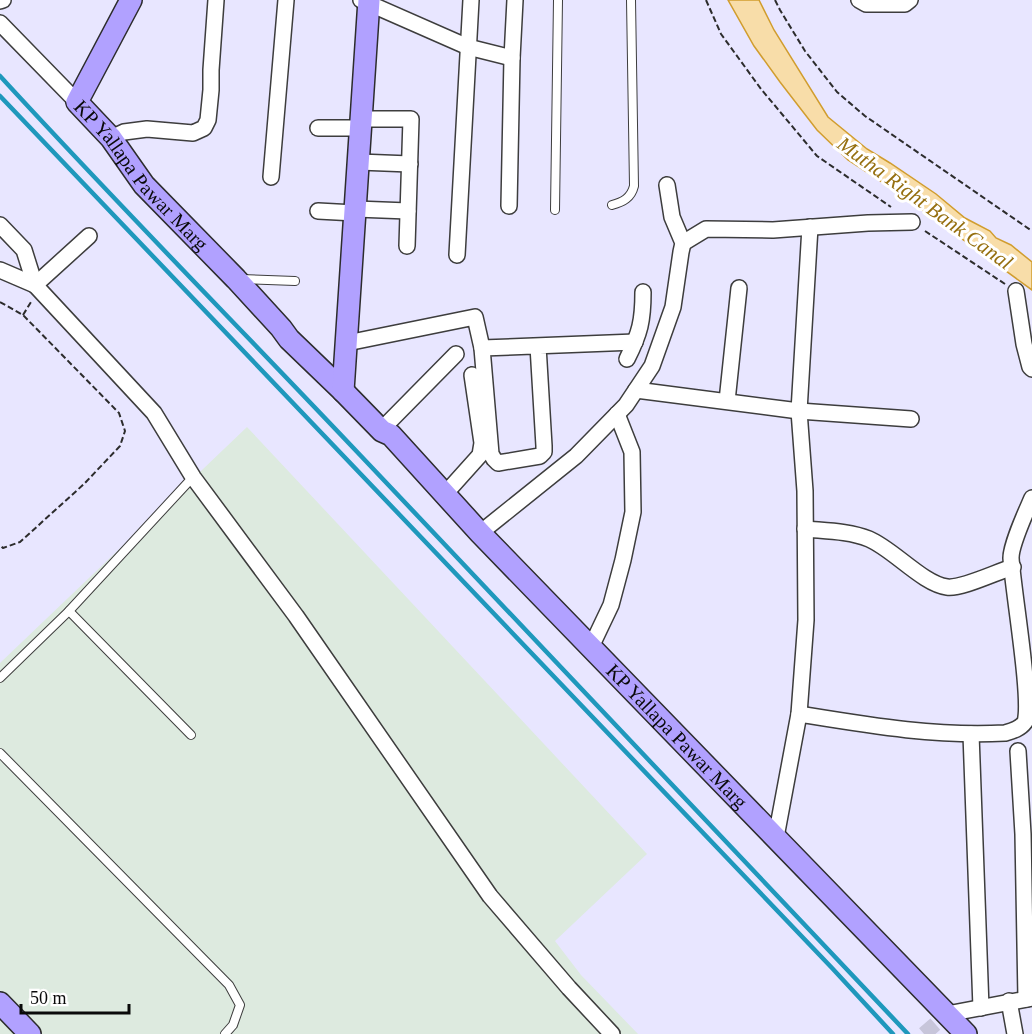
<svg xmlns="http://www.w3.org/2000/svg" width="1032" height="1034" font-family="Georgia,serif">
<rect width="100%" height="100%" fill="#e8e6ff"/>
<!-- industrial -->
<path fill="#ddeadf" d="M 247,427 L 647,854 L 555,941 L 581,975 L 638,1034 L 0,1034 L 0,663 Z"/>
<!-- water -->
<path fill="#f8dda9" stroke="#d19d2e" stroke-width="1.5" d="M 728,0 L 759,0 L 774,30 L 828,117 L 867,149 L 890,163 L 936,194 L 965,218 L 990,231 L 996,238 L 1011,245 L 1032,262 L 1032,290 L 899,193 L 848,160 L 817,130 L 780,82 L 754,46 Z"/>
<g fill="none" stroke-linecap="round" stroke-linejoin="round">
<!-- street-tunnel -->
<path stroke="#c7c5da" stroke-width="15" stroke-dasharray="15 8" stroke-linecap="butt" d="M 924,1034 L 947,1014"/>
<!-- lane casing -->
<g stroke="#3d3d3d" stroke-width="10">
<g id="lane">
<path d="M 612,205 C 623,202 631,198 634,186 L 631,0"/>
<path d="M 555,210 L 558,0"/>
<path d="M 241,279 L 295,281"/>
<path d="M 69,611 L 191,735"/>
<path d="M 0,678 L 69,611 L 193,477"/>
<path d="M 0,753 L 229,985 L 240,1005 L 233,1025 L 225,1034"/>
</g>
</g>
<!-- street casing -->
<g stroke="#3d3d3d" stroke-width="18">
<g id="street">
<path d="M 361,0 L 468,47 L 512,58"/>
<path d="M 859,0 L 866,4 L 905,4 L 910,0"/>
<path d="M 0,1 L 3,0"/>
<path d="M 0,23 L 77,102"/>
<path d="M 361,119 L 411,119 L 407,246"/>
<path d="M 318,128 L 361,128"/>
<path d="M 111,138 L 124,132 L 147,129 L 193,133 L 204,128 L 208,120 L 211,90 L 211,70 L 216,0"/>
<path d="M 359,162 L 410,164"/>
<path d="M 271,177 L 286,0"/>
<path d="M 509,206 L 512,58 L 515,0"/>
<path d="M 356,209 L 408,211"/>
<path d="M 318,211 L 355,213"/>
<path d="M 0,225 L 24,250 L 35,285 L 154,413 L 193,477 L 296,616 L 490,896 L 569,988 L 612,1034"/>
<path d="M 683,243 L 706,229 L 773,230 L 868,223 L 912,222"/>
<path d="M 457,255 L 471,0"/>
<path d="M 0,270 L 35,285"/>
<path d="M 35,285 L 89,236"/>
<path d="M 1016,291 L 1024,344 L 1030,367 L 1032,369"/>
<path d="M 347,343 L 475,317 L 482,348"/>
<path d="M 538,346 L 544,446 L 544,452 L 540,456 L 498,463 L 494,459 L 491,454 L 482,348 L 635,342"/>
<path d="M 627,359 C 640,333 643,321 643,292"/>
<path d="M 636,390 L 799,411 L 911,419"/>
<path d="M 727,401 L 739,288"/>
<path d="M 387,424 L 456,354"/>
<path d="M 445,494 L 480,455 L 482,443 L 472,375"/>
<path d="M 805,529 C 826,531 849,531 869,539 C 893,549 923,584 947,587 C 962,589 996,572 1013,567"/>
<path d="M 480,533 L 576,456 L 626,405 L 652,366 L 673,307 L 681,252 L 683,243 L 672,217 L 667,185"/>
<path d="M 591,647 L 611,605 L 623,560 L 633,512 L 632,452 L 617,414"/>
<path d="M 799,714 C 867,725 936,737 1005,733 C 1012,731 1020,729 1025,722 C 1032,699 1013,591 1011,558 C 1011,544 1026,512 1032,498"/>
<path d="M 971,734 L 981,1008"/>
<path d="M 1018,751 L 1023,834 L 1026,999"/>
<path d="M 776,837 L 799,714 L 806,620 L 805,491 L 799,411 L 810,227"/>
<path d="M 1009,1001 L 1015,1034"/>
<path d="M 947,1014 L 1032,998"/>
</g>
</g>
<!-- secondary casing -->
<g stroke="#2c2c2c" stroke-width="24">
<g id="secondary">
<path id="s1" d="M 131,0 L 77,102 L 111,138 L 144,185 L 236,279 L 281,328 L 289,339 L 343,391 L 382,431 L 391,435 L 480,533 L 966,1034"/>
<path d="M 343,391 L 369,0"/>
<path d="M 0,1003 L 30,1034"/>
</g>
</g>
<!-- path -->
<g stroke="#2c2c2c" stroke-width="2" stroke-dasharray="6 3" stroke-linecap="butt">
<path d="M 706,0 L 721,34 L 761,89 L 817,156 L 891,207"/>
<path d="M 775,0 L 780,10 L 805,51 L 837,92 L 865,116 L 1032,231"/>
<path d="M 925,231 L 1005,284"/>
<path d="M 0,302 L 23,315 L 119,413 L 125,431 L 120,446 L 84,484 L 20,542 L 3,548 L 0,545"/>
<path d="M 23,315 L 31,302"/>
</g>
<!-- lane -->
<use href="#lane" stroke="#fff" stroke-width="8"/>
<!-- street -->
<use href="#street" stroke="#fff" stroke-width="15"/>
<!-- secondary -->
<use href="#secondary" stroke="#b1a1ff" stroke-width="21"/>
<!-- rail -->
<g stroke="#1f98bc" stroke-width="4.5">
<path d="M 0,76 C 118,205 241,329 361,456 C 543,649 725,842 908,1034"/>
<path d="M 0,96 L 832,968 L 893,1034"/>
</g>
</g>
<g text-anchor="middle" stroke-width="6" stroke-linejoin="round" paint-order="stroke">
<!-- street labels -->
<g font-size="20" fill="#0a0a0a" stroke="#fff">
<text dy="7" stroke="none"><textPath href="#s1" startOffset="213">KP Yallapa Pawar Marg</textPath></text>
<text dy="7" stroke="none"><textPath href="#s1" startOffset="990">KP Yallapa Pawar Marg</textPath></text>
</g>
<!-- water labels -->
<g font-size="21" font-style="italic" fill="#967011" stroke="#fff">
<text transform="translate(925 203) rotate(36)" y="7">Mutha Right Bank Canal</text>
</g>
</g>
<!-- scale -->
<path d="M21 1004v9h108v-9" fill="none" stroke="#0a0a0a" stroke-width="3"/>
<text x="30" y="1004" font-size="18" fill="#0a0a0a" stroke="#ffffff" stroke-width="4.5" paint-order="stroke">50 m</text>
</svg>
